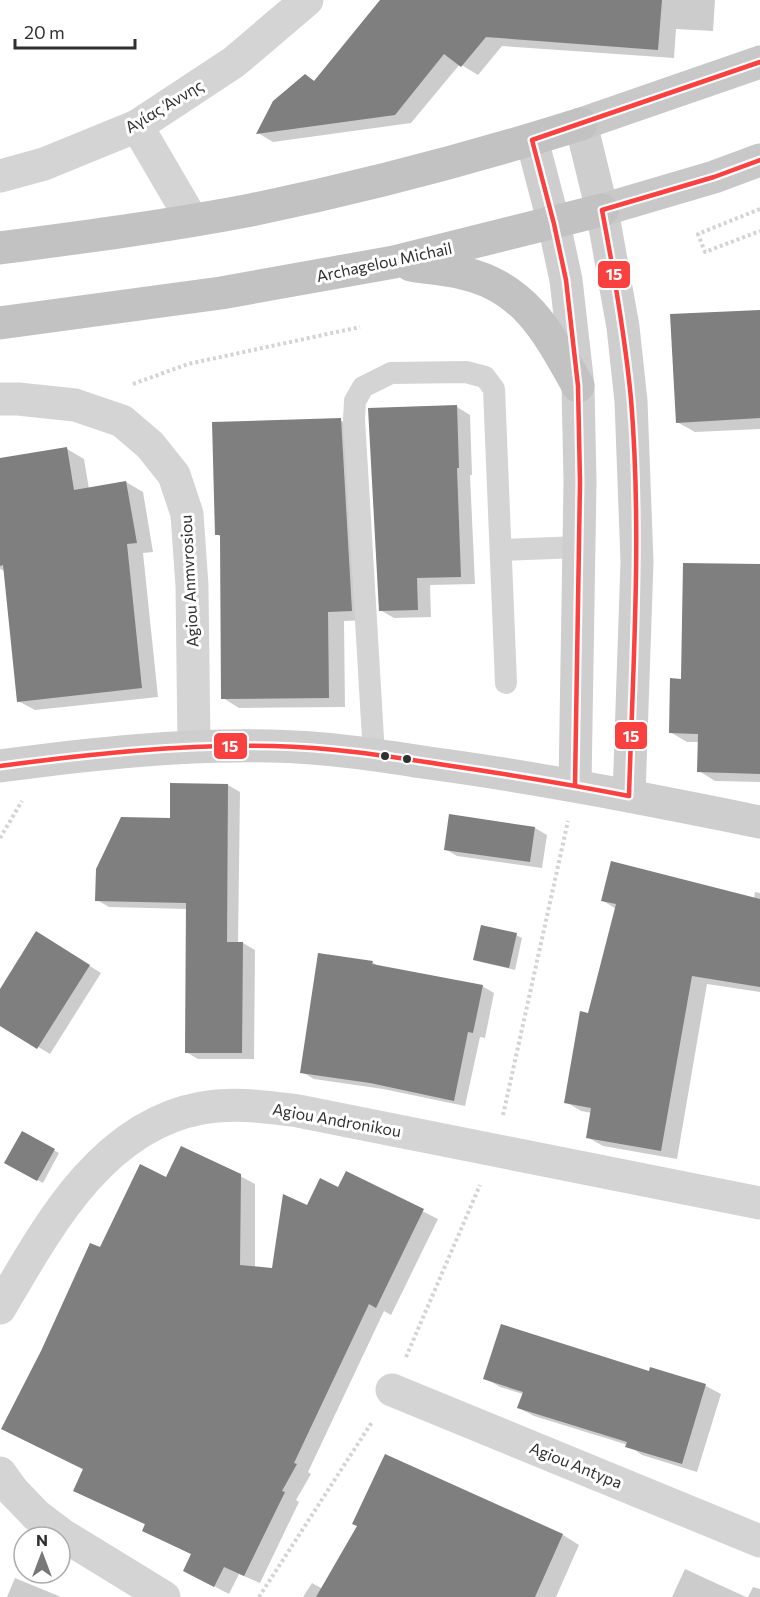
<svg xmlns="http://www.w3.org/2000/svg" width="760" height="1597" font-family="Commissioner,sans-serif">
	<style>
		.shadow { fill: #0003 }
		.building { fill: #7f7f7f }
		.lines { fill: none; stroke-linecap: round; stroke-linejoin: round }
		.path { stroke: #d4d4d4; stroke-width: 4; stroke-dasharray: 3 3; stroke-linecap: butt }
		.lane { stroke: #d4d4d4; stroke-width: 22 }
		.street { stroke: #d4d4d4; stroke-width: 33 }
		.secondary { stroke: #cecece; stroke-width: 33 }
		.primary { stroke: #c8c8c8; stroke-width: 33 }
		.highway { stroke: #c2c2c2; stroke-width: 33 }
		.bus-1-casing { stroke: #fff; stroke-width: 9 }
		.bus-1 { stroke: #fb4040; stroke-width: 4.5 }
		.bus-dot { fill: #303030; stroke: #fff; stroke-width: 2 }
		.labels { text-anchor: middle; stroke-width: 6; stroke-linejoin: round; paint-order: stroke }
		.street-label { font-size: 16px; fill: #303030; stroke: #fff }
		.line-badge { stroke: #fff; stroke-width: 2 }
		.badge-label { font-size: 16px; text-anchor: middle; font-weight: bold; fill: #fff }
	</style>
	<rect width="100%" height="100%" fill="#fff"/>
	<!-- shadow -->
	<g class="shadow">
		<polygon points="382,0 715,0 713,31 676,29 674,58 502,46 478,75 460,64 411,123 273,142 258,133 305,75 316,82"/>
		<polygon points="760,311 760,429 695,432 677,422"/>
		<polygon points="457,407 470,415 472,475 470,475 475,584 430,585 431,617 394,618 380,610"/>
		<polygon points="340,420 357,430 368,620 344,621 345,707 239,708 223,698 221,537 217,534"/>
		<polygon points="67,449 84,459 89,489 126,482 143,492 153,552 143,553 158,697 35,710 18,701 5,571 0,569 0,460"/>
		<polygon points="760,566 760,782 715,781 699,771 699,742 687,742 670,732 683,680"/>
		<polygon points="228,785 240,792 238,943 243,943 255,950 254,1059 198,1059 186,1052 187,909 109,907 97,900 172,819"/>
		<polygon points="451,816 535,828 547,835 542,868 457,856 445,849"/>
		<polygon points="755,892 760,893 760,992 707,984 677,1159 603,1146 587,1137 592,1113 581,1111 566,1102 616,909 602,900 754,899"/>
		<polygon points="516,935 522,938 515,970 481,962 475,959"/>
		<polygon points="48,940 101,973 50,1054 0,1024 0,991"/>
		<polygon points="372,962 382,968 482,986 494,993 485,1038 480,1037 465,1106 383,1089 314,1079 302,1072"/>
		<polygon points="22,1133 59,1153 43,1183 6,1163"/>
		<polygon points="346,1173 438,1219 391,1315 384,1311 308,1472 311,1474 296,1500 299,1502 260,1583 239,1574 229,1594 200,1579 193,1555 144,1531 146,1525 75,1491 84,1470 18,1437 101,1249 167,1179 240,1176 255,1184 255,1268 273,1269 308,1207 339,1189"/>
		<polygon points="651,1369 706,1386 721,1394 697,1472 642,1455 628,1445 534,1416 519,1408 523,1394 500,1387 485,1378 650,1373"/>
		<polygon points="385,1456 563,1535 579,1545 556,1597 303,1597 312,1583 323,1589 359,1526"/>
		<polygon points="685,1569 746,1597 672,1597"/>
		<polygon points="15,1578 61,1597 7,1597"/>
		<polygon points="753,1587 760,1589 760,1597 748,1597"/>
	</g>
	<!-- building -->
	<g class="building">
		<polygon points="380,0 662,0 658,50 486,37 461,67 444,54 395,115 256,134 273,101 305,74 314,81"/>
		<polygon points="760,310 760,418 676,423 670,314"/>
		<polygon points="457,405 459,468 457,468 461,577 417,578 418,610 379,611 368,408"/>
		<polygon points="341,418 352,611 328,612 329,698 221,699 220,535 215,535 212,422"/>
		<polygon points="67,447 74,490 126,481 137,543 127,544 142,688 17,702 3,565 0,566 0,458"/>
		<polygon points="683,563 760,564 760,774 697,772 698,734 669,733 670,678 681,679"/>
		<polygon points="170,783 228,784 227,942 243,942 242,1053 185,1053 186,903 95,901 96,869 121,817 170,818"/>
		<polygon points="449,814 535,827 530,862 444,850"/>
		<polygon points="611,861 760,899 760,987 692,976 661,1151 586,1138 591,1108 564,1103 580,1011 588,1013 616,904 601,901"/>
		<polygon points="481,925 517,933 509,968 473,960"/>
		<polygon points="36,931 90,965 37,1049 0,1026 0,989"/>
		<polygon points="318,953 373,961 372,964 483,985 473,1033 468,1032 454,1101 370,1083 300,1073"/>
		<polygon points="22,1131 55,1149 37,1181 4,1163"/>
		<polygon points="181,1146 241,1174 240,1265 272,1268 283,1194 307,1205 320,1178 338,1187 346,1171 424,1209 376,1308 369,1304 294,1463 297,1464 282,1491 285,1492 244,1576 224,1567 214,1587 183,1571 191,1554 142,1531 145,1524 73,1491 83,1469 1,1429 41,1351 90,1243 100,1247 140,1164 166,1177"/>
		<polygon points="501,1324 649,1371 650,1367 706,1384 682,1464 625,1447 627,1442 517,1408 523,1392 483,1379"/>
		<polygon points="385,1454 563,1534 535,1597 316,1597 357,1526 352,1524"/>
	</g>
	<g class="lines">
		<!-- path -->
		<g class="path">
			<polyline points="760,209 698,234 705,252 760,231"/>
			<polyline points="133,384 188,364 360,327"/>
			<polyline points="0,838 22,801"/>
			<polyline points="503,1115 568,821"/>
			<polyline points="406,1357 480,1185"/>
			<polyline points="259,1597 372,1422"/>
		</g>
		<!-- lane -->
		<g class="lane">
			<polyline points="501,550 579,547"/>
			<polyline points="374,755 354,419 355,401 363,387 391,373 466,372 485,377 494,389 506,683"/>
		</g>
		<!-- street -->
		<g class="street">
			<polyline points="137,126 192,220"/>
			<polyline points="0,176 44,164 137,126 234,62 307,0"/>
			<polyline points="0,399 18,399 75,405 122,421 150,445 174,475 187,514 192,586 194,746"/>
			<path d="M0,1308C47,1228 101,1126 202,1108C234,1102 266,1107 298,1111L760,1203"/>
			<polyline points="392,1390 760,1541"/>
			<polyline points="0,1473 13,1491 36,1515 61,1534 164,1597"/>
		</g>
		<!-- secondary -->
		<g class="secondary">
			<polyline points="581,124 602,210 623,327 631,401 637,562 629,796"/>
			<polyline points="532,140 554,224 566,280 578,386 580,482 575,785"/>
			<path d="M0,766C90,754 181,744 271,746C325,747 377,755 429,763C541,778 650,800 760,822"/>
		</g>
		<!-- primary -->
		<g class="primary">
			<polyline points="581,124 760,62"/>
			<polyline points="602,210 714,177 760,160"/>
		</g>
		<!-- highway -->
		<g class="highway">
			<path d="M0,248C84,237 168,226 251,210C363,187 473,158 581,124"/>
			<path d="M411,265C428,268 445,269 462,273C525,286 549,334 578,386"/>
			<polyline points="0,323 221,293 394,262 602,210"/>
		</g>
		<!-- bus-1 casing -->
		<g class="bus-1-casing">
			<g id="bus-1">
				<path d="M0,766C90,754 181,744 273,746C330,747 388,756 445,765C506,774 568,784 629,796C633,664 642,531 631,399C625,336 614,273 602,210L714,177L760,160"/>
				<polyline points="575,785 580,482 578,386 566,280 554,224 532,140 760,62"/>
			</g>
		</g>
		<!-- bus-1 -->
		<use href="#bus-1" class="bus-1"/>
	</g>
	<!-- markers -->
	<g class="bus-dot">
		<circle cx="385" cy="756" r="5"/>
		<circle cx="407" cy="759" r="5"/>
	</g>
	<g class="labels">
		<!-- street labels -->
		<g class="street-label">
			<text transform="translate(164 106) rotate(-31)" y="6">Αγίας Άννης</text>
			<text transform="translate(384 262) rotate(-12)" y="6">Archagelou Michail</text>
			<text transform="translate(189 581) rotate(-93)" y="6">Agiou Anmvrosiou</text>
			<text transform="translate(337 1120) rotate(10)" y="6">Agiou Andronikou</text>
			<text transform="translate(576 1465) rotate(22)" y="6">Agiou Antypa</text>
		</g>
	</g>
	<g class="line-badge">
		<rect x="597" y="260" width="34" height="29" rx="6" fill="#fb4040"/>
		<rect x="614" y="721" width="34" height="29" rx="6" fill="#fb4040"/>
		<rect x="213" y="732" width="35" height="28" rx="6" fill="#fb4040"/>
	</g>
	<g class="badge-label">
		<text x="614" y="280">15</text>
		<text x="631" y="742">15</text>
		<text x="230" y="752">15</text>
	</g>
	<!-- north arrow -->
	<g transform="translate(42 1555)"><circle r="28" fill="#ffffff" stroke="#acacac" stroke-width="1.5"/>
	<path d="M0-4.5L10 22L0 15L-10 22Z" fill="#787878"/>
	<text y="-9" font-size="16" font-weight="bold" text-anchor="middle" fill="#303030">N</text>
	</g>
	<!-- scale -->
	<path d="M15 39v9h120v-9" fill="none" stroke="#303030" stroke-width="3"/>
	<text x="24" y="39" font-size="18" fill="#303030" stroke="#ffffff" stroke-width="4.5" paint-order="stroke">20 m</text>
</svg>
